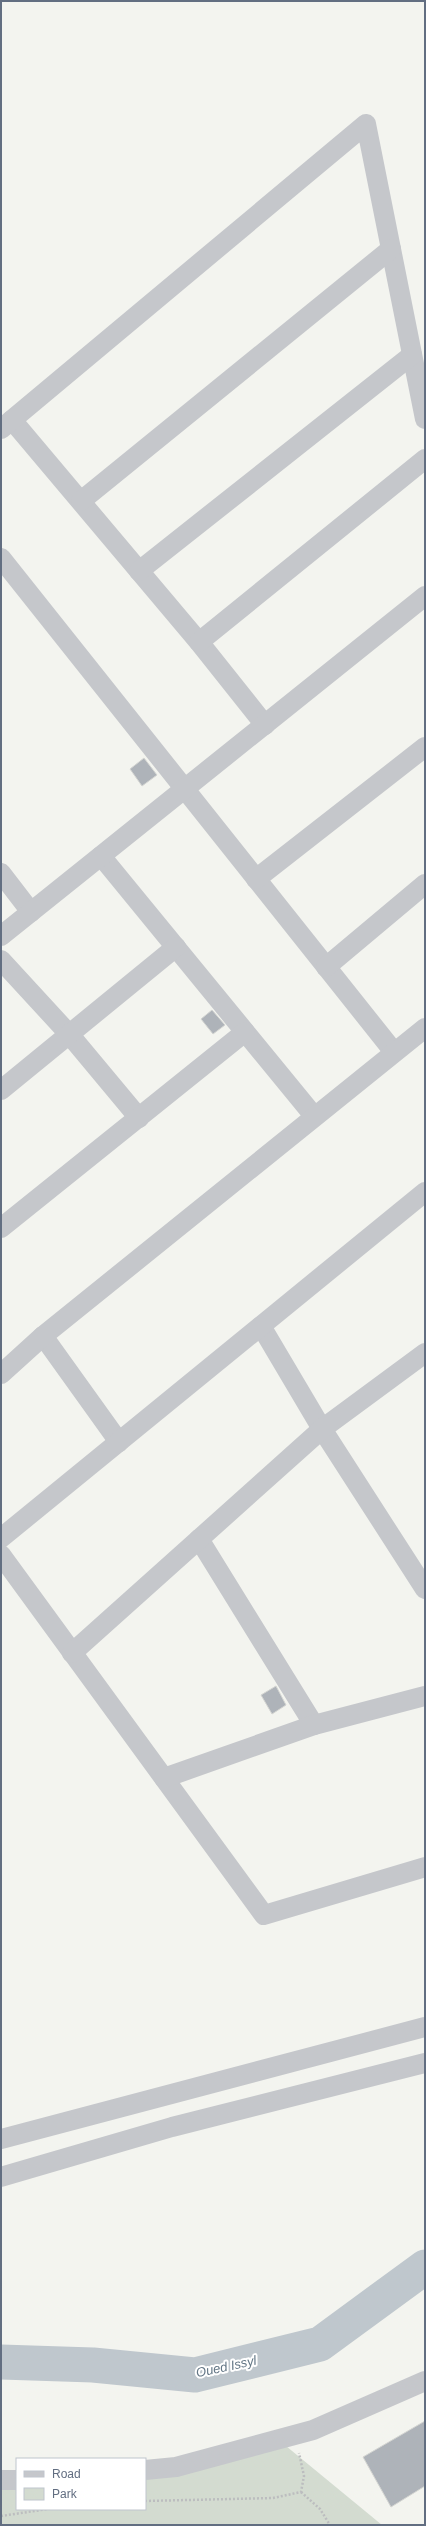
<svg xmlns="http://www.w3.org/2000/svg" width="426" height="2526" font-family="Helvetica,sans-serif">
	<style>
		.green { fill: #d3dbd0 }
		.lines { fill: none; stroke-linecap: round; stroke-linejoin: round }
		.river { stroke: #bfc7cd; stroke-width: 35 }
		.building { fill: #aeb3b9; stroke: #d4d5d2 }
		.path { stroke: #bcbdbf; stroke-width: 2.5; stroke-dasharray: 2 2; stroke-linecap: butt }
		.street { stroke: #c5c7cb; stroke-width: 20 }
		.labels { text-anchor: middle; stroke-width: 4; stroke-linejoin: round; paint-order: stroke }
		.water-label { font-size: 13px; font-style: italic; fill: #637685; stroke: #fff }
	</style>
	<rect width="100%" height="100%" fill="#f3f4ef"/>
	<!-- green -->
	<polygon class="green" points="286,2446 382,2525 1,2525 1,2481 17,2479 17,2509 145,2509 145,2463"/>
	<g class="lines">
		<!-- river -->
		<polyline class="river" points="1,2362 93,2365 195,2375 320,2344 425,2267"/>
	</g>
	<!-- building -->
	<g class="building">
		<polygon points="144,758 157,775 142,786 130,769"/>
		<polygon points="212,1010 225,1025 213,1034 201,1019"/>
		<polygon points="276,1686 286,1705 272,1714 261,1695"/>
		<polygon points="425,2421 425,2486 391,2507 363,2457"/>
	</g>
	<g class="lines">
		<!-- path -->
		<g class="path">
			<polyline points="301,2492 320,2509 330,2525"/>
			<polyline points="145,2501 273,2498 301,2492 304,2476 299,2453"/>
			<polyline points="1,2516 48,2509"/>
		</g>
		<!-- street -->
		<g class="street">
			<polyline points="12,420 199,642 265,725"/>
			<polyline points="1,429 366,124 425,419"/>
			<polyline points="81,501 391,249"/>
			<polyline points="1,558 394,1052"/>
			<polyline points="139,571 412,355"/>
			<polyline points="199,642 425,459"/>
			<polyline points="101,856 314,1116"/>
			<polyline points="1,873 31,912"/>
			<polyline points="256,879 425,747"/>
			<polyline points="1,936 425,596"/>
			<polyline points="1,960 69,1034 139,1118"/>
			<polyline points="326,967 425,884"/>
			<polyline points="1,1090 176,947"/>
			<polyline points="1,1228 245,1032"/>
			<polyline points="261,1326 322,1429 425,1589"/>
			<polyline points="43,1336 119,1442"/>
			<polyline points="1,1374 43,1336 425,1028"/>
			<polyline points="1,1538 425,1192"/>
			<polyline points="199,1539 314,1725"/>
			<polyline points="1,1555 264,1915 425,1867"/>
			<polyline points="72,1653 322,1429 425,1353"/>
			<polyline points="164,1778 314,1725 425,1696"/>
			<polyline points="1,2139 425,2027"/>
			<polyline points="1,2177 172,2127 425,2063"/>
			<polyline points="145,2470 176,2467 313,2430 425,2381"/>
			<polyline points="1,2480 17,2480"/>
		</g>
	</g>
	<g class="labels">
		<!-- water labels -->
		<g class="water-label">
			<text transform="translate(226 2366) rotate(-12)" y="5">Oued Issyl</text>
		</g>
	</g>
	<!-- border -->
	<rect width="426" height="2526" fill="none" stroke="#626e81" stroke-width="4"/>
	<!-- legend -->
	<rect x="16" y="2458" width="130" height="52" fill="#ffffff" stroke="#c0c5cd"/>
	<rect x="24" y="2471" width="20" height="6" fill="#c5c7cb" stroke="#c0c5cd"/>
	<text x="52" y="2478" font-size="12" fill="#626e81">Road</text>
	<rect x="24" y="2488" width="20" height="12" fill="#d3dbd0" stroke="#c0c5cd"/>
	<text x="52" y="2498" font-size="12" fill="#626e81">Park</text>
</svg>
